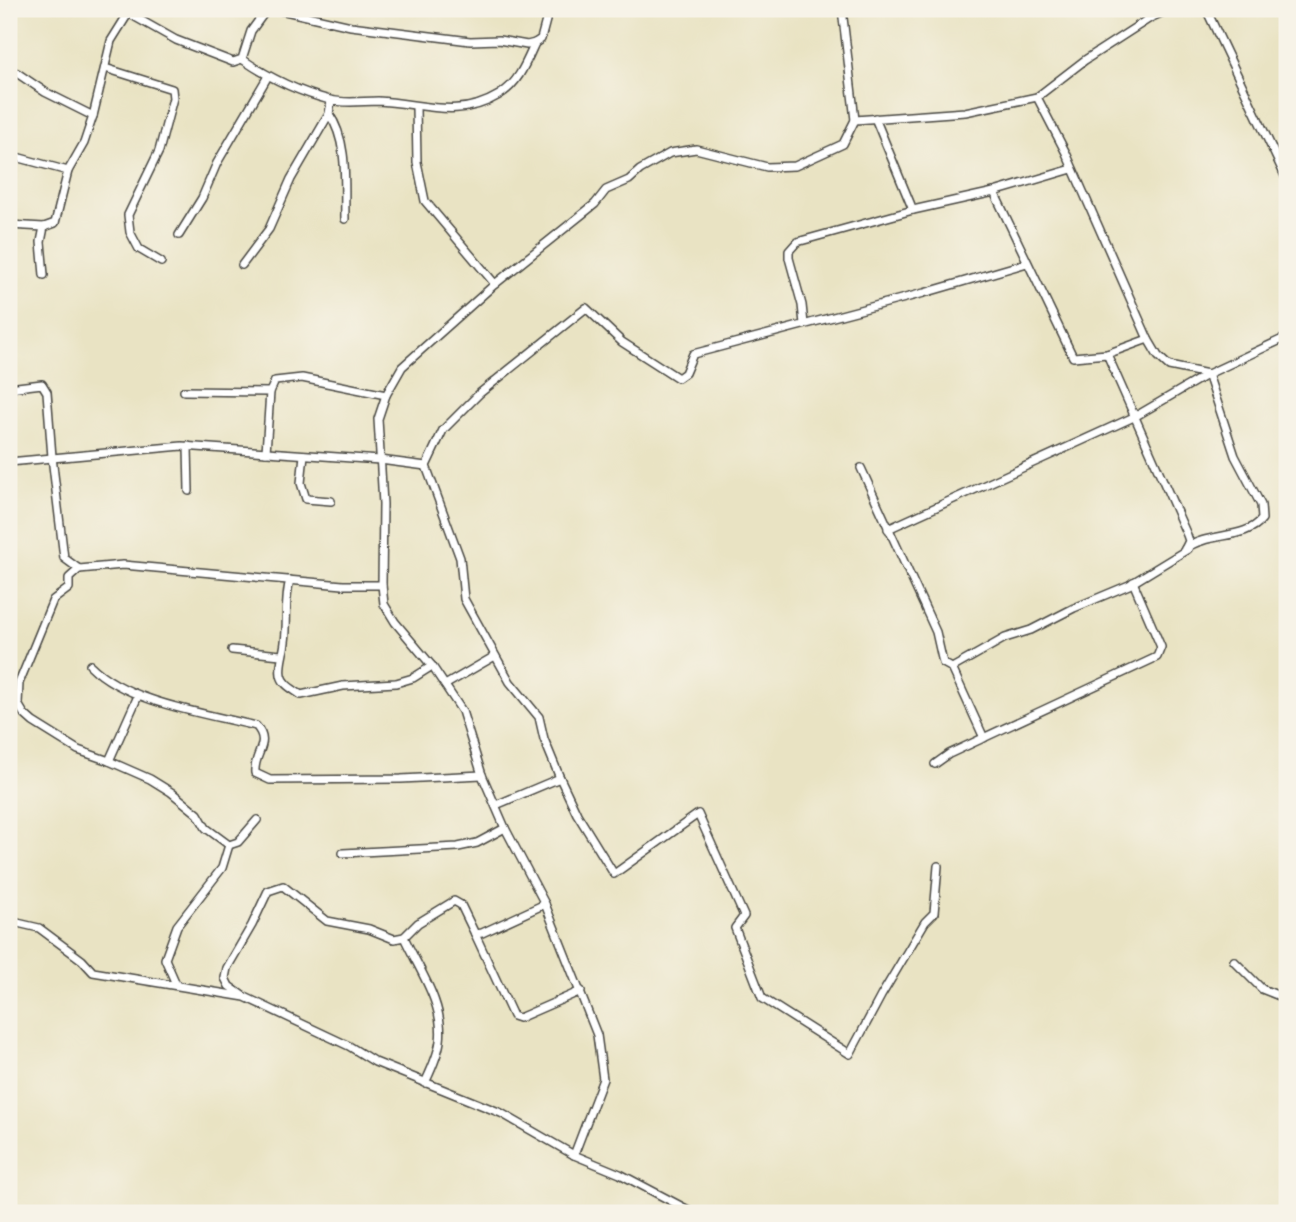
<svg xmlns="http://www.w3.org/2000/svg" width="1296" height="1222" font-family="Kalam,sans-serif">
	<style>
		.lines { fill: none; stroke-linecap: round; stroke-linejoin: round }
		.minor-casing { stroke: #484742; stroke-width: 10 }
		.minor { stroke: #fff; stroke-width: 7 }
	</style>
	<rect width="100%" height="100%" fill="#f7f3e8"/>
	<filter id="ink" filterUnits="userSpaceOnUse"><feTurbulence type="fractalNoise" baseFrequency=".0143" numOctaves="2"/><feDisplacementMap in="SourceGraphic" scale="14" xChannelSelector="R" yChannelSelector="G"/><feConvolveMatrix kernelMatrix="1 2 1 2 8 2 1 2 1" color-interpolation-filters="sRGB"/></filter>
	<filter id="wash" filterUnits="userSpaceOnUse"><feTurbulence type="fractalNoise" baseFrequency=".00686" numOctaves="4" result="noise"/><feDisplacementMap in="SourceGraphic" scale="28" xChannelSelector="R" yChannelSelector="G"/><feGaussianBlur stdDeviation="1.57" result="paint"/><feColorMatrix in="noise" values="0 0 0 0 0 0 0 0 0 0 0 0 0 0 0 0 0 1.4 0 .05"/><feComposite in="paint" operator="in"/></filter>
	<g filter="url(#wash)">
		<rect width="100%" height="100%" fill="#e9e3c3"/>
	</g>
	<g filter="url(#ink)">
		<g class="lines">
			<!-- minor casing -->
			<g class="minor-casing">
				<g id="minor">
					<polyline points="276,9 351,26 470,41 499,40 527,45 535,43 541,39 549,9"/>
					<polyline points="1206,9 1287,180"/>
					<polyline points="1266,9 1287,14"/>
					<polyline points="128,13 176,40 233,62 242,59 251,31 267,9"/>
					<path d="M242,59C268,77 299,92 330,100C345,104 363,101 378,101C422,103 458,120 499,95C518,84 526,63 535,43"/>
					<polyline points="105,68 172,89 173,98 159,151 128,215 130,232 139,249 161,262"/>
					<polyline points="9,70 17,73 45,92 93,116"/>
					<polyline points="1037,97 1066,153 1148,339 1158,356 1169,366 1208,374 1287,337"/>
					<path d="M331,101L329,114C349,142 344,185 345,219"/>
					<polyline points="416,107 417,162 425,201 495,284"/>
					<polyline points="875,118 913,210"/>
					<polyline points="855,120 965,112 1037,97 1085,60 1150,18 1170,9"/>
					<polyline points="9,155 68,171"/>
					<polyline points="994,192 1073,357 1107,354 1148,339"/>
					<polyline points="9,225 44,227"/>
					<polyline points="179,235 202,198 217,163 268,76"/>
					<polyline points="242,265 269,229 291,179 329,114"/>
					<polyline points="44,275 41,242 44,227 55,223 68,171 84,143 93,116 111,41 131,9"/>
					<polyline points="804,324 802,305 789,258 789,251 797,242 913,210 994,192 1072,169"/>
					<polyline points="9,388 42,384 47,392 52,457 64,558 79,569 123,565 343,585 382,585"/>
					<polyline points="184,391 270,392"/>
					<polyline points="188,446 189,491"/>
					<polyline points="266,452 270,392 275,381 302,378 386,395"/>
					<polyline points="304,455 301,483 306,499 331,501"/>
					<polyline points="9,462 182,446 380,460 426,466"/>
					<polyline points="861,468 936,632 943,663 952,668 984,738"/>
					<path d="M888,529L1136,416L1208,374L1235,456L1261,505L1262,519C1246,540 1207,532 1185,549"/>
					<polyline points="79,569 69,578 69,588 53,600 19,683 18,704 24,714 33,722 78,750 109,761 150,779 171,792 198,814 206,828 229,845 238,842 257,820"/>
					<path d="M290,580C284,600 288,621 285,642C284,653 279,664 281,675C283,685 293,689 301,695L343,686L396,683L413,678L432,666"/>
					<polyline points="232,650 281,655"/>
					<path d="M90,665C128,703 204,713 256,726C272,744 253,753 255,773L270,780L401,779L482,775"/>
					<polyline points="952,668 1005,638 1031,630 1074,608 1129,585 1188,549 1185,549 1189,541 1187,535 1107,354"/>
					<polyline points="445,685 495,656"/>
					<polyline points="109,761 138,696"/>
					<polyline points="935,764 949,754 1157,657 1161,647 1133,582"/>
					<polyline points="496,805 560,778"/>
					<polyline points="343,853 458,847 477,843 505,828"/>
					<polyline points="938,866 934,913 925,922 881,996 850,1054 762,998 735,928 744,916 698,814 614,874 577,814 560,778 544,739 539,717 510,682 464,599 460,558 426,466 443,430 480,393 586,308 622,342 678,378 685,373 693,354 924,293 1027,263"/>
					<polyline points="9,921 39,928 82,960 93,972 245,997 349,1046 375,1062 501,1113 574,1155 620,1174 694,1213"/>
					<polyline points="475,934 513,1016 519,1018 581,991"/>
					<path d="M404,937C418,968 445,1005 440,1041C438,1056 431,1070 425,1083"/>
					<polyline points="1234,961 1262,989 1287,999"/>
					<polyline points="176,984 165,959 177,926 222,868 229,845"/>
					<polyline points="243,996 229,986 225,978 227,968 252,925 268,891 283,886 327,921 369,929 394,939 404,937 418,923 454,901 461,905 475,934 482,933 545,904"/>
					<polyline points="574,1155 603,1079 597,1035 545,904 505,828 482,775 462,711 432,666 395,622 384,604 382,585 383,504 378,419 386,395 402,367 495,284 595,204 606,190 629,180 640,170 670,153 696,149 767,167 795,166 843,144 855,120 842,9"/>
				</g>
			</g>
			<!-- minor -->
			<use href="#minor" class="minor"/>
		</g>
	</g>
	<!-- margin -->
	<rect width="1296" height="1222" fill="none" stroke="#f7f3e8" stroke-width="35"/>
</svg>
